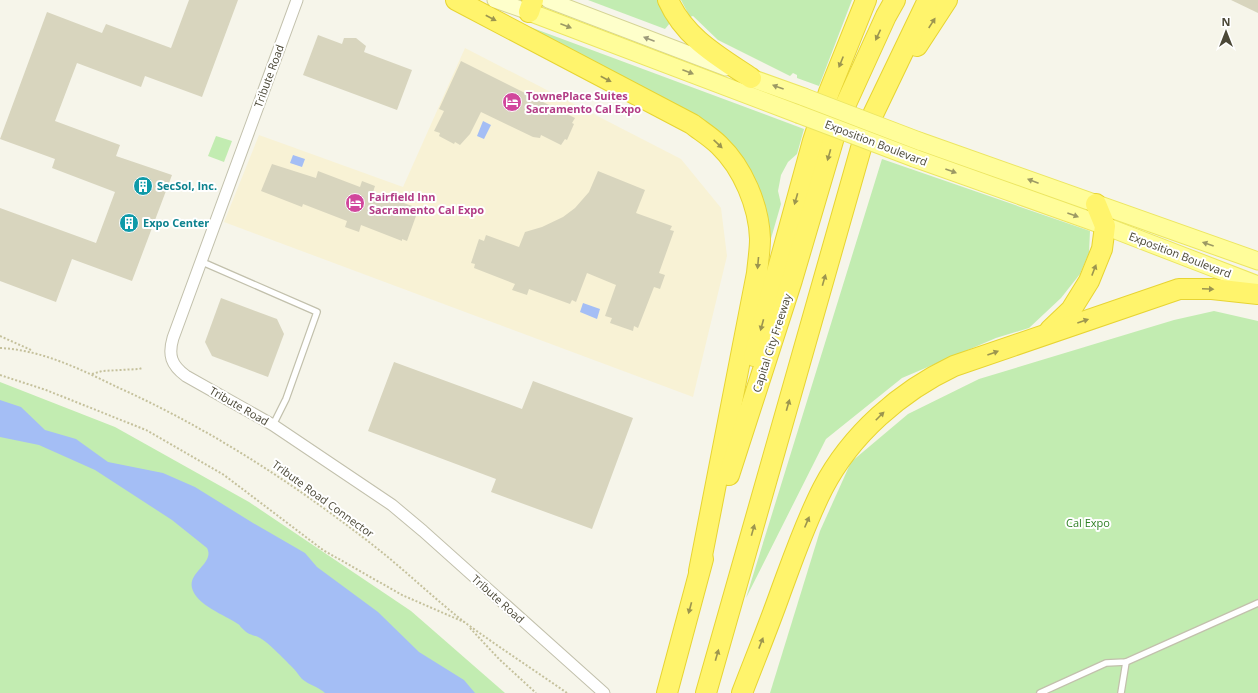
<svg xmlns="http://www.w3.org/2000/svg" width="1258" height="693" font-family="'Open Sans',sans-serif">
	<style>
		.commercial { fill: #f8f2d5 }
		.green { fill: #c2ecb1 }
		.water { fill: #a4bef5 }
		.building { fill: #d8d5be }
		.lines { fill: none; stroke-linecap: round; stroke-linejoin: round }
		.service-casing { stroke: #c2c0ac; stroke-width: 8 }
		.minor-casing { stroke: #c2c0ac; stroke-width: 13 }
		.secondary-casing { stroke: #d5d495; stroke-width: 17 }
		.primary-casing { stroke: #ece662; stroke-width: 19 }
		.motorway-casing { stroke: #e7d432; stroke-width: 22 }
		.path { stroke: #c5c19c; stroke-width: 2; stroke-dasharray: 2 2; stroke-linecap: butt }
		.service { stroke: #fff; stroke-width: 5.5 }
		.minor { stroke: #fff; stroke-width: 11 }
		.secondary { stroke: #feffcb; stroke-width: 15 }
		.primary { stroke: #fffd9a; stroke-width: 17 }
		.motorway { stroke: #fff46c; stroke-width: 20 }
		.primary-bridge-casing { stroke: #ece662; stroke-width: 19; stroke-linecap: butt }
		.primary-bridge { stroke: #fffd9a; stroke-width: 17 }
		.oneway { fill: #9c954f }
		.oneway2 { fill: #9c9964 }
		.oneway3 { fill: #9c9a7a }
		.labels { text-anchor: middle; stroke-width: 4; stroke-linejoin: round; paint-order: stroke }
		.street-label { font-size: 11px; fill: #4b4837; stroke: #fff }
		.hotel-label { font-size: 11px; font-weight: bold; fill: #b23c85; stroke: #fff; text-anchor: start }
		.culture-label { font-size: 11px; font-weight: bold; fill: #0d838f; stroke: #fff; text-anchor: start }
		.park-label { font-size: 11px; fill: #308126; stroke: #fff }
	</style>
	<rect width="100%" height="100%" fill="#f6f5ea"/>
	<!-- commercial -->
	<polygon class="commercial" points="465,48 681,159 721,208 727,256 693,397 224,222 259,135 403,187"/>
	<!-- green -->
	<g class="green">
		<polygon points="588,0 660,0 670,23 665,29"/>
		<polygon points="681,0 852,0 819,86 797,78 797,75 793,73 790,76 718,40 693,16 690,17"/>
		<polygon points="530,27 804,129 797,154 788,162 781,175 778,191 781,204 763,266 750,173 529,29"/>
		<polygon points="216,136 232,141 224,162 208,156"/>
		<polygon points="882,159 1090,231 1089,253 1080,274 1061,298 1029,328 996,338 902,378 826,439 746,598"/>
		<polygon points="1214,311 1258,321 1258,693 770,693 820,531 851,462 908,414 979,379 1174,320"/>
		<polygon points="0,382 115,427 249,502 411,611 505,693 0,693"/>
	</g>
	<!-- water -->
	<g class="water">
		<polygon points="483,121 491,125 484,139 477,136"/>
		<polygon points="293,155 305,159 302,167 290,163"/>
		<polygon points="583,303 600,309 597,319 580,312"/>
		<path d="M0,400L21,407L45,430L76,439L108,462L163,473L195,487L253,523L305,553L317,567L378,612L419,652L464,680L475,693H325C319,687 309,685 302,679C299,676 297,672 294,669C287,662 268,642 260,638C255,635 248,635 244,630C241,628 240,625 238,624C225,615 196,605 192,588C188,572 215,563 207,548L172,520L95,470L39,445L0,437Z"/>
	</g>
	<!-- building -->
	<g class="building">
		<polygon points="189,0 238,0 202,97 145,76 141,87 77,63 55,121 120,145 116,156 172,175 132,281 72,259 56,302 0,281 0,208 96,243 115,192 52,168 55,159 0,139 47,12 102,33 106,24 171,48"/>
		<polygon points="1231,0 1258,0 1258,13"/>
		<polygon points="318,35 342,44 344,38 356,38 366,46 364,52 412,70 397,110 303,75"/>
		<polygon points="461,61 575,118 572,123 574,124 567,140 565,139 561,145 541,135 540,138 533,137 481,112 470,134 460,145 455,142 454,144 439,136 440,133 434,131 444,111 439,109"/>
		<polygon points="272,164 316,178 318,171 360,187 362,181 375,186 373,192 415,207 412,214 416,216 407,241 402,239 402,241 361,225 359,232 345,227 347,221 303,204 302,207 261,191"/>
		<polygon points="598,171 645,190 636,213 672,226 670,230 674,231 659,273 665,275 660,289 654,287 638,328 634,326 633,331 610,323 612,318 605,316 616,285 587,273 576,302 572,300 570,304 529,289 527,295 512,290 515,284 474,268 475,264 471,263 479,239 484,241 486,235 519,247 525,232 542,227 563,217 575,208 589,192"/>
		<polygon points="221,298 277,319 284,334 268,377 212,356 205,342"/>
		<polygon points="394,362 522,409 533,381 633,418 592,529 491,492 496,479 368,431"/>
	</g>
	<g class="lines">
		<!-- service casing -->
		<g class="service-casing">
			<g id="service">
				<polyline points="200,261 317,312 286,399 273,425"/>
				<polyline points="1040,693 1106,663 1126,662 1258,603"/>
				<polyline points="1121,693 1126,662"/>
			</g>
		</g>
		<!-- minor casing -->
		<g class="minor-casing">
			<path id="minor" d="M297,0L173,338C168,355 171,365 186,376L273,425L392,505L423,531L604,693"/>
		</g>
		<!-- secondary casing -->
		<g class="secondary-casing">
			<g id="secondary">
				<polyline points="495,0 529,12"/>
				<polyline points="548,0 726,68"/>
			</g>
		</g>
		<!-- primary casing -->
		<g class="primary-casing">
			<g id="primary">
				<polyline points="529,12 798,114"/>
				<polyline points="751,78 804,97"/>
				<polyline points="919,141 1258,261"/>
				<polyline points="914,158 1105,226 1258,285"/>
			</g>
		</g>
		<!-- motorway casing -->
		<g class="motorway-casing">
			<g id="motorway">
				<path d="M456,0L692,124C701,131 711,137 719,145C743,168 759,206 760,239C760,250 758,262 757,273L699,571"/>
				<path d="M668,0C685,38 718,56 751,78"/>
				<polyline points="529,12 533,0"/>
				<polyline points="917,46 947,0"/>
				<polyline points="1050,330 1071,310 1089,281 1102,249 1105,226 1096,204"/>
				<polyline points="754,356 813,141 829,92 866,0"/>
				<polyline points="729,475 792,280 840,117 886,16 895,0"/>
				<polyline points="667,693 703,559"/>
				<polyline points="706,693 867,127 928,0"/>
				<path d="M742,693C755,659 769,625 781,591C794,556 806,521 823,488C851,434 901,391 954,366L1179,289H1212L1258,294"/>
			</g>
		</g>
		<!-- path -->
		<g class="path">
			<polyline points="0,336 31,350"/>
			<path d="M0,348C42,350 80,369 117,387C208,428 290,481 369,542C403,568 433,598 467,624C500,648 534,670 567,693"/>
			<polyline points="92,374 102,371 139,369 142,368"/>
			<polyline points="0,375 46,390 146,430 224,475 323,550 402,595 464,622"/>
			<polyline points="470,628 499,659 536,693"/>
		</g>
		<!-- service -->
		<use href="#service" class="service"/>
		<!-- minor -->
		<use href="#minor" class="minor"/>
		<!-- secondary -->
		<use href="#secondary" class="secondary"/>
		<!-- primary -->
		<use href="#primary" class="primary"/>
		<!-- motorway -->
		<use href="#motorway" class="motorway"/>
		<!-- primary-bridge casing -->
		<g class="primary-bridge-casing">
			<g id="primary-bridge">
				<polyline points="804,97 919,141"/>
				<polyline points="798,114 914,158"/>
			</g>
		</g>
		<!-- primary-bridge -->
		<use href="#primary-bridge" class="primary-bridge"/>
	</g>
	<!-- one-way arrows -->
	<defs><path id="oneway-solid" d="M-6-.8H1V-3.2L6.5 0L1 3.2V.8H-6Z"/></defs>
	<g class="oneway">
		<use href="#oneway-solid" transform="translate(491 18) rotate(28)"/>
		<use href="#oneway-solid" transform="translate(932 23) rotate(-57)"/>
		<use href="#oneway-solid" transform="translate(878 35) rotate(115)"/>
		<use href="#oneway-solid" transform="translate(841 62) rotate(112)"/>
		<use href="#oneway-solid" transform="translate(606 79) rotate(28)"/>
		<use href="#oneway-solid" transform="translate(718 144) rotate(43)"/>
		<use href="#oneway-solid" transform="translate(829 155) rotate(106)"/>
		<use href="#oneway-solid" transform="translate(796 199) rotate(106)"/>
		<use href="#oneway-solid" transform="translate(758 263) rotate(95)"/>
		<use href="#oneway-solid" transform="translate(1094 270) rotate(-69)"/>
		<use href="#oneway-solid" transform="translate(824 280) rotate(-74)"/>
		<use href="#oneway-solid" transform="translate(1208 289) rotate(2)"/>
		<use href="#oneway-solid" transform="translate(1083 321) rotate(-19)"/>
		<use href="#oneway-solid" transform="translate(762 325) rotate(105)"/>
		<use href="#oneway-solid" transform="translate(993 353) rotate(-20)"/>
		<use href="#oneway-solid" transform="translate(788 405) rotate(-74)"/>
		<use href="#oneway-solid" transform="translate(880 416) rotate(-45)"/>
		<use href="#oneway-solid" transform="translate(807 522) rotate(-67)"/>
		<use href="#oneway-solid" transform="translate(753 530) rotate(-74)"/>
		<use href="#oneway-solid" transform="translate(690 608) rotate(105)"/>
		<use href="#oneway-solid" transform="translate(761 643) rotate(-69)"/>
		<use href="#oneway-solid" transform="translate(717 655) rotate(-74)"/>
	</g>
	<g class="oneway2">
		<use href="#oneway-solid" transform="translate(566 26) rotate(21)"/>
		<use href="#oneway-solid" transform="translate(688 72) rotate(21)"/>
		<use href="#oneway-solid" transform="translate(778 87) rotate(-160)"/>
		<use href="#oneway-solid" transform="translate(951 171) rotate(20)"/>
		<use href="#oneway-solid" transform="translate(1033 181) rotate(-159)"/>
		<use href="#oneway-solid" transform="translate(1073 215) rotate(20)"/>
		<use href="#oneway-solid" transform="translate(1208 244) rotate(-161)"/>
	</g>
	<use class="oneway3" href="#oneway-solid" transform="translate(649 39) rotate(-159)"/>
	<!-- icons -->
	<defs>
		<g id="hotel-disc" transform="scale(1)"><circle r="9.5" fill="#d1479c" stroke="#fff"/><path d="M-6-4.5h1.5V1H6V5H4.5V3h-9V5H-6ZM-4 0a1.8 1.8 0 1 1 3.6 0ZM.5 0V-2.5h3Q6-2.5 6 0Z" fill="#fff"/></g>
		<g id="building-disc" transform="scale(1)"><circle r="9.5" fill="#0f9aa8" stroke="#fff"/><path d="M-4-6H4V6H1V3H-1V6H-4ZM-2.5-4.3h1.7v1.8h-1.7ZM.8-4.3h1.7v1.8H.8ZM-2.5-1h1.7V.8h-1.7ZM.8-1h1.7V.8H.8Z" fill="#fff"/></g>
	</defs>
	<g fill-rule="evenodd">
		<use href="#hotel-disc" x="512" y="102"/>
		<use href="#building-disc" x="143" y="186"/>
		<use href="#hotel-disc" x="355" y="203"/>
		<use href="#building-disc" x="129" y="223"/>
	</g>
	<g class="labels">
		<!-- street labels -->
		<g class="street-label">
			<text transform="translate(269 76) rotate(-70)" y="4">Tribute Road</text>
			<text transform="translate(876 143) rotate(21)" y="4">Exposition Boulevard</text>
			<text transform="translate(1180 255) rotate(21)" y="4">Exposition Boulevard</text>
			<text transform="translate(772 343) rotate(-72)" y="4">Capital City Freeway</text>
			<text transform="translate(239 406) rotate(30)" y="4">Tribute Road</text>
			<text transform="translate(323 499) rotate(36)" y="4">Tribute Road Connector</text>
			<text transform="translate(498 599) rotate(42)" y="4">Tribute Road</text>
		</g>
		<!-- hotel labels -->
		<g class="hotel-label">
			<text x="526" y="100">TownePlace Suites<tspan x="526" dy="13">Sacramento Cal Expo</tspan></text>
			<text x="369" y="201">Fairfield Inn<tspan x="369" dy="13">Sacramento Cal Expo</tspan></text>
		</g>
		<!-- culture labels -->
		<g class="culture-label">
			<text x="157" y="190">SecSol, Inc.</text>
			<text x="143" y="227">Expo Center</text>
		</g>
		<!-- park labels -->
		<g class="park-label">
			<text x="1088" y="527">Cal Expo</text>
		</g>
	</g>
	<!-- north arrow -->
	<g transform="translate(1226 32)" stroke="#ffffff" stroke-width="3" paint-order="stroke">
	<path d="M0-3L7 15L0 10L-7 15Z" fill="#4b4837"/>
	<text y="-6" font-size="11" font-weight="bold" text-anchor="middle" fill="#4b4837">N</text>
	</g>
</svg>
